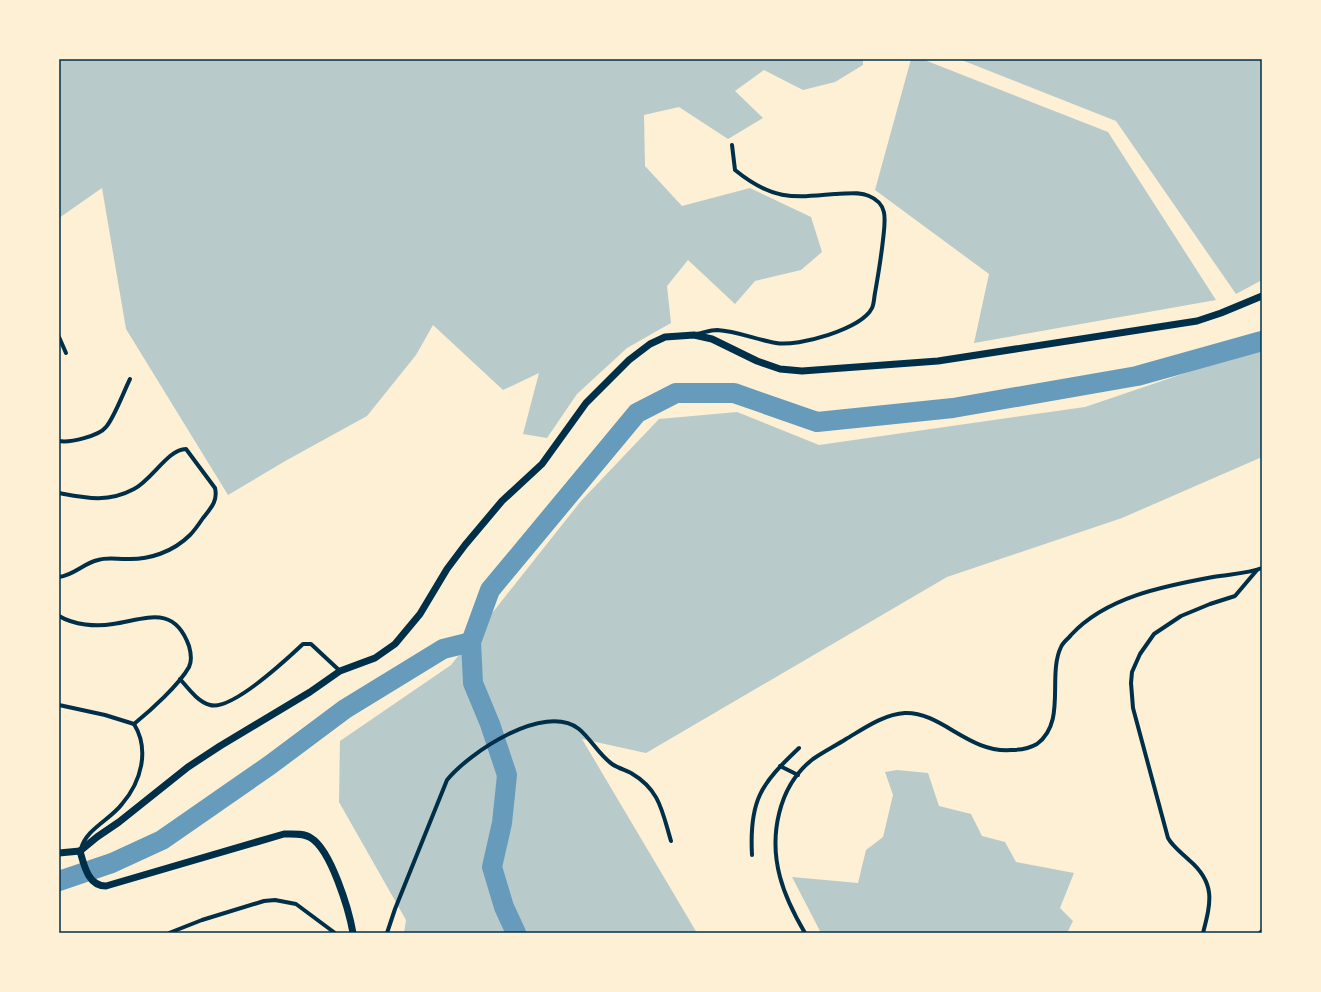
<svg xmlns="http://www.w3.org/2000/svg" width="1321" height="992" font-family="Manrope,sans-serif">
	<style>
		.green { fill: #b9caca }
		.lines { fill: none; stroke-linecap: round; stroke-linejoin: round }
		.river { stroke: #669bbc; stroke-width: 20 }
		.minor { stroke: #003049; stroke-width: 4 }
		.tertiary { stroke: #003049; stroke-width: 7 }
		.neatline { fill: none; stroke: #003049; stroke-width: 1.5 }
	</style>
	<rect width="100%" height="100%" fill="#fdf0d5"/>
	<!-- green -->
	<g class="green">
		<polygon points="59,59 863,59 863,65 835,82 803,90 764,70 735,91 763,118 728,139 679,107 644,115 645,166 682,206 750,188 811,217 822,252 801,270 755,281 735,304 688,260 667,286 671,323 627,348 577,394 547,438 523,434 539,373 503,390 433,325 416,355 367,416 287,460 228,495 126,329 102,188 59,218"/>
		<polygon points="911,59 922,59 1108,132 1216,300 974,343 989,274 875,190"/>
		<polygon points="959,59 1262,59 1262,280 1236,294 1116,121"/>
		<polygon points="1262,347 1262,457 1122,518 947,577 646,753 582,739 697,933 404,933 406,920 339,802 340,741 451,665 581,501 659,419 737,412 819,445 1085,407"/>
		<polygon points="897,770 928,773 939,806 971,814 982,836 1005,842 1016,862 1074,873 1060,908 1073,921 1067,933 821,933 792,877 858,883 866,850 883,837 893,795 885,772"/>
	</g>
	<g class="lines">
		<!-- river -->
		<g class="river">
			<polyline points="59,881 112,863 162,840 270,765 345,709 443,649 471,642"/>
			<polyline points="516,933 504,907 492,867 502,823 507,775 490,724 473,683 471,642 490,590 637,413 676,393 734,393 817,422 953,408 1137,376 1262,341"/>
		</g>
		<!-- minor -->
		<g class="minor">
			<path d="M696,334C703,333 710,330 717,330C737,331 757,340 776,343C798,347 862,329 872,308C874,304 874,298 875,293C878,276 881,258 883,240C885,221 889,204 869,196C859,191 847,194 836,194C791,198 772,200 735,170L732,145"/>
			<polyline points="59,337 66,353"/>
			<path d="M59,441C70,443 99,436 106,427C114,418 124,391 130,379"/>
			<path d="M59,493C86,498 108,503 134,489C152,480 168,449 186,449L215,488C218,501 211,508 203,518C199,524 195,530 190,535C173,552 149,560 126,559C116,559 107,557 98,560C84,563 74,575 59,577"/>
			<path d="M59,616C74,625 96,627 113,624C146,619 174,604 189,646C191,653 192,661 189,667C179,685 150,711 134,724"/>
			<path d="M180,679C188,688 198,702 210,705C231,711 287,659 303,644H311L340,671"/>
			<polyline points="59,705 105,715 134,724"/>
			<polyline points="780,766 798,775"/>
			<path d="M81,849C86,829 110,820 122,804C141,782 150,750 134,724"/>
			<path d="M752,855C749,800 761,784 799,748"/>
			<polyline points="169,933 202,920 264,901 275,900 296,904 335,933"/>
			<path d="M387,933L395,909L447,780C469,753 544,702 579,729C591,739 599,755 612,764C618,768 625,770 631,773C660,790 662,811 671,841"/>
			<path d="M805,933C795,916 785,896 780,877C769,836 778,786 813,759C823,752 835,746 846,739C863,729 884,714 905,713C942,712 968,753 1011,750C1019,750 1030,748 1037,744C1067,722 1047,676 1061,647C1063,642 1068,639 1071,635C1106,597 1164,586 1213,577C1229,574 1247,574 1262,568"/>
			<path d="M1203,933C1211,902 1216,883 1189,860C1182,853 1173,847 1168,838L1133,708L1131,683L1132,672L1140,654L1154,634L1181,616L1210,604L1235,596L1257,570"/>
			<polyline points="1260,933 1262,931"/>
		</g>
		<!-- tertiary -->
		<g class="tertiary">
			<polyline points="80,851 97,837 119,822 188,767 220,746 310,692 340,671 375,658 395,644 420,614 447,569 465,545 502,501 542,464 586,403 629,360 650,344 665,337 694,335 712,339 757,361 780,369 802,371 938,361 1197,321 1221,313 1262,296"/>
			<path d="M80,851C84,865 88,886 106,886L284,834C292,834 304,833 311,838C331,850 349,910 353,933"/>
			<polyline points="59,853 80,851"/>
		</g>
	</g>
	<!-- border -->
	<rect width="1321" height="992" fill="none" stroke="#fdf0d5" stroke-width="120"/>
	<rect x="60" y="60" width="1201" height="872" class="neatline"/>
</svg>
